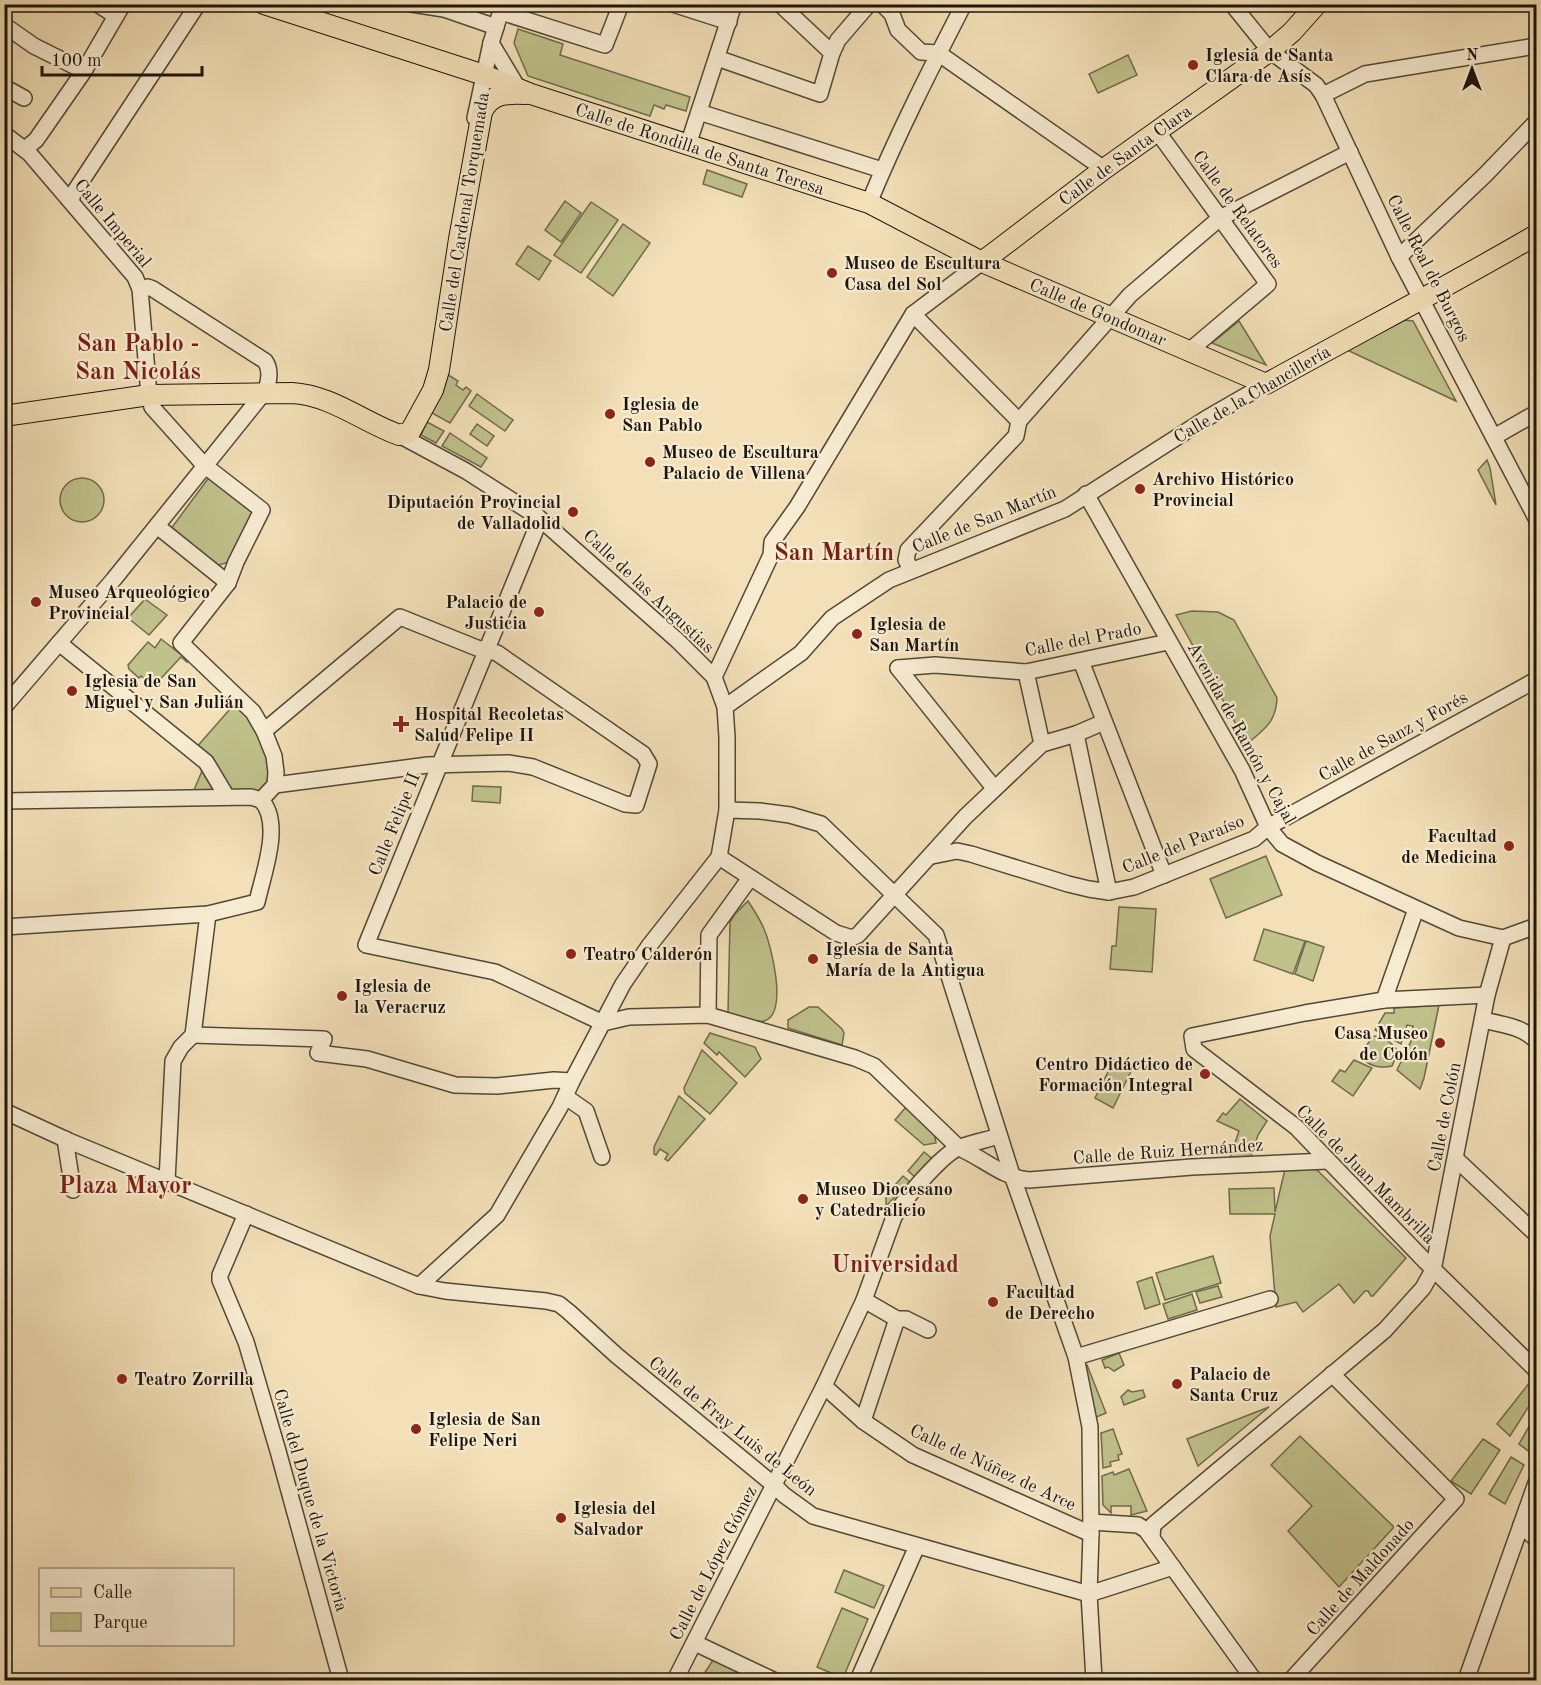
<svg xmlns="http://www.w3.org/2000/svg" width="1541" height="1685" font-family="'Old Standard TT',serif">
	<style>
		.green { fill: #c0c18b; stroke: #6e6b4b; stroke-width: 1.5 }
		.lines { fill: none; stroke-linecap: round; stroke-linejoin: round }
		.minor-casing { stroke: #524836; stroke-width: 18 }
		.major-casing { stroke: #1d150b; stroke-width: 22 }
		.minor { stroke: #f7ebd1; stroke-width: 15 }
		.major { stroke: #f3e0b8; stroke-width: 20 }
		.poi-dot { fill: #8f2418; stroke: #f7ebd1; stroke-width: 2 }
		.labels { text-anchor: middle; stroke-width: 4.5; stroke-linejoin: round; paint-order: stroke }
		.poi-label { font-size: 18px; font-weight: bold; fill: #1d150b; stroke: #f7ebd1; text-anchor: start }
		.street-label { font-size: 18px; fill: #1d150b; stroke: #f7ebd1 }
		.district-label { font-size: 24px; font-weight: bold; fill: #7a1f14; stroke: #f7ebd1 }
	</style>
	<rect width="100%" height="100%" fill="#f3e0b8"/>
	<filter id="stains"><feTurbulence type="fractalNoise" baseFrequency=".00333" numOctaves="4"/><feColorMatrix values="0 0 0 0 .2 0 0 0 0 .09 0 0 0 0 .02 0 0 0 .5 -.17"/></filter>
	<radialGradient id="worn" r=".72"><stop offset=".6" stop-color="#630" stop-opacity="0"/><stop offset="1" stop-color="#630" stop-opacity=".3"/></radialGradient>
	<!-- green -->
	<g class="green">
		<polygon points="518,29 563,44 560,55 690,97 686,111 666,105 664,109 654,105 650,116 528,76 514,43"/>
		<polygon points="1128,55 1137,75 1098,93 1089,74"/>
		<polygon points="707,170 747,184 742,197 703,184"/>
		<polygon points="565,201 581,213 561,242 545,230"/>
		<polygon points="591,202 618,220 581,273 554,255"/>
		<polygon points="623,224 650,243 613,296 587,277"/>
		<polygon points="528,246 551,261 539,280 516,264"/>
		<polygon points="1405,320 1413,321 1456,401 1347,350"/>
		<polygon points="1239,321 1266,365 1212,343"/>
		<polygon points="447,374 458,381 456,385 463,390 466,387 471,391 450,423 432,413"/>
		<polygon points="477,394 513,420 505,431 469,406"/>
		<polygon points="427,422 444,431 436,443 421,435"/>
		<polygon points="477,424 494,436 487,446 470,434"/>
		<polygon points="450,433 487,458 481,467 442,446"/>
		<polygon points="1487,460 1490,468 1496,505 1478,470"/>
		<polygon points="210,476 255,511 229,562 216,566 170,530"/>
		<circle cx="82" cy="500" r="22"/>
		<polygon points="145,599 167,615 149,635 128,618"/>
		<path d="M1192,611L1218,612L1234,620L1277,698C1276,723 1264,729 1247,744L1176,615Z"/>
		<polygon points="161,639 188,660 187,662 181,657 153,687 141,676 139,678 129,669 128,665 148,642 155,648"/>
		<polygon points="237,701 257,722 274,772 265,794 192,795 207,759 195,749"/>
		<polygon points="473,786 501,787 500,803 472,801"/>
		<polygon points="1266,856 1282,895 1226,918 1210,879"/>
		<path d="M748,901C754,910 760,919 764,929C771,945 789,1014 764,1021C754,1023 738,1015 728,1013L730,922L735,914Z"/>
		<polygon points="1119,907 1156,909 1152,972 1110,969 1112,946 1116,946"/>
		<polygon points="1264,929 1305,941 1293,974 1254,960"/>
		<polygon points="1306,941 1324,947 1313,981 1295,974"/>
		<polygon points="1439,1005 1424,1078 1420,1089 1397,1070 1411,1041 1413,1026 1407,1025 1401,1044 1375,1030 1385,1013 1394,1013 1394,1008"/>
		<polygon points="809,1007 818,1007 842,1029 844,1033 842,1045 788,1028 788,1020"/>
		<polygon points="710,1033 755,1047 761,1059 745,1077 719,1052 717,1055 704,1043"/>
		<path d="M1373,1036C1384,1037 1393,1043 1398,1052L1392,1066C1380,1069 1367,1066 1360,1055Z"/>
		<polygon points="702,1050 737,1083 710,1114 685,1093 684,1088"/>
		<polygon points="1114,1060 1132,1069 1113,1108 1095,1098"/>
		<polygon points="1354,1060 1372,1068 1353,1096 1332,1081 1340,1070 1345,1072"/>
		<polygon points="679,1096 705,1119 668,1161 665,1159 668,1154 660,1149 656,1155 654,1154 654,1147"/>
		<polygon points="1240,1099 1267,1121 1258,1135 1251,1156 1230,1158 1239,1131 1217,1121 1223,1113 1226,1115"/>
		<polygon points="906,1107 934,1132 936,1143 924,1145 895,1120"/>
		<polygon points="924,1152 934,1160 915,1177 908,1171"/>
		<polygon points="1314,1167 1406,1258 1373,1296 1371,1296 1368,1291 1365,1291 1354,1303 1339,1284 1303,1312 1296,1302 1276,1307 1270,1236 1275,1214 1230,1214 1229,1189 1274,1188 1275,1212 1285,1169"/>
		<polygon points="903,1176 910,1182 886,1206 886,1195"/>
		<polygon points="1213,1256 1221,1283 1165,1300 1156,1273"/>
		<polygon points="1152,1277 1160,1304 1145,1309 1137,1282"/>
		<polygon points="1218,1286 1222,1297 1200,1303 1196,1292"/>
		<polygon points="1192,1294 1197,1310 1168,1319 1163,1304"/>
		<polygon points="1119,1353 1124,1365 1114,1371 1108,1367 1105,1368 1102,1360"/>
		<polygon points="1085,1365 1087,1365 1106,1413 1094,1418"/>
		<polygon points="1530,1382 1536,1389 1536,1395 1510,1436 1497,1424"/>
		<polygon points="1128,1390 1132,1392 1143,1390 1145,1397 1124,1405 1121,1397"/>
		<polygon points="1269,1407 1198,1466 1187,1439"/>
		<polygon points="1536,1414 1536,1441 1531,1453 1519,1444"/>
		<polygon points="1113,1429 1122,1454 1118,1455 1119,1460 1110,1462 1111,1466 1103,1468 1101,1433"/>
		<polygon points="1300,1436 1394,1527 1339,1587 1288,1531 1312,1506 1271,1465"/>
		<polygon points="1483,1439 1500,1450 1471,1494 1451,1481"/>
		<polygon points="1511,1457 1524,1465 1505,1504 1489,1494"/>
		<polygon points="1129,1469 1147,1511 1131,1515 1131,1506 1111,1506 1111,1513 1103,1505 1102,1476 1113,1472 1114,1475"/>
		<polygon points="844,1570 884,1586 874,1608 835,1592"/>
		<polygon points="842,1608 868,1619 843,1678 817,1667"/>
		<polygon points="713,1660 748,1676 746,1680 700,1680"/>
	</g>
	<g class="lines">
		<!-- minor casing -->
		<g class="minor-casing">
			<g id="minor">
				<polyline points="97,4 116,16"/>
				<polyline points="412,4 444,9 496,27"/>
				<polyline points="673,4 729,22"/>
				<polyline points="780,4 832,53"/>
				<polyline points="882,4 892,14 898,30 921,52 938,53 1104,169"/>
				<polyline points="1232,4 1270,51 1316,85 1323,95 1399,257 1536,518"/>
				<polyline points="501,12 605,45 621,4"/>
				<polyline points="4,25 34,46 84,71"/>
				<polyline points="491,43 518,88"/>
				<polyline points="717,58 820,94 832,53 838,40 869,4"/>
				<polyline points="4,87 24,98"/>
				<polyline points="1323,95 1365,74 1536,46"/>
				<polyline points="699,112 882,170"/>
				<polyline points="475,118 491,43 503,4"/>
				<polyline points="1157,131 1268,284 1189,351"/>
				<polyline points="4,134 29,153 135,277 140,289 149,395 152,407 204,465 262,510 236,562 228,583 181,643 253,712 264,731 274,756 276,772 275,785 261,800"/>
				<polyline points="688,145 734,4"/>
				<polyline points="25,149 36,140 84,71 123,4"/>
				<polyline points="71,201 73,194 198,4"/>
				<path d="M869,203C897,135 930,70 964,4"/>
				<polyline points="1399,257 1485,175 1536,122"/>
				<polyline points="913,314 1019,421"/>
				<polyline points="399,435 466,471 538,517 678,641 714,677 725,707 727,737 727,810 719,857 649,946 623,984 572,1081 560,1107 497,1215 419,1286"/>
				<polyline points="1494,437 1536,413"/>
				<polyline points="1086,494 1242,770 1268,827 1282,844 1317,863 1459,928 1503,938 1536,926"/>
				<polyline points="538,517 536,529 366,945 495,972 603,1023"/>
				<polyline points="157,526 228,583"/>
				<polyline points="911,569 906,560 908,550 1016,436 1019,421 1130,295 1220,218 1350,152"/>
				<polyline points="59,643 206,762 227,797"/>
				<polyline points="1081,661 1164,875"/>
				<polyline points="898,668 935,665 1026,672 1168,642"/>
				<polyline points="898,668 994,788"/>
				<polyline points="1026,672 1042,744"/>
				<polyline points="714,677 771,555 772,542 797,507 913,314 982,262"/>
				<path d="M4,707L114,579L266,390C269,381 271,369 265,361L153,289L148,287L140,289"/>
				<polyline points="725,707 801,653 832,618 889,580 1065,509 1207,418 1266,384"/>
				<polyline points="264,731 400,617 477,648 497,653 643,754 649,764 636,805 625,804 533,767 508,763 428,765 275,785"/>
				<polyline points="1076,734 1109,892"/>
				<polyline points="4,801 251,797 261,800"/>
				<polyline points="727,810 760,811 790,815 821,824 936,935 1013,1178 1076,1357 1090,1427 1091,1534 1089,1594 1094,1680"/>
				<polyline points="932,856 957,851 971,854 1068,884 1089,889 1109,892 1134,887 1254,839 1268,827 1536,680"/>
				<polyline points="719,857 836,933 852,938 858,935 965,817 1042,744 1076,734 1104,722"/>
				<path d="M4,927L208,914L257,902C263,874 283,823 261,800"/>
				<polyline points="1487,995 1384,1000 1305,1013 1192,1036 1194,1049 1296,1127 1426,1262 1536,1370"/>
				<polyline points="1384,1000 1416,909"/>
				<polyline points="708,1015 709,935 750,878"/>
				<path d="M1483,1020C1501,1024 1524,1027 1536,1041"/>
				<path d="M603,1023L629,1017L708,1015L855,1058L874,1066L959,1148C985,1159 1001,1177 1029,1180L1192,1167L1327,1161"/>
				<polyline points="193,1035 324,1039 318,1053 367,1059 455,1085 497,1086 554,1080 572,1081"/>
				<polyline points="193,1035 208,914"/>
				<polyline points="566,1097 586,1111 602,1157"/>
				<polyline points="4,1111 69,1141 419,1286 445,1291 546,1301 559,1304 569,1312 616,1355 774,1485 784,1495 813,1516 1089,1594"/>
				<polyline points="65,1139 73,1190"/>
				<polyline points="1456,1159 1536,1234"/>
				<polyline points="167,1181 173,1061 181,1047 193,1035"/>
				<polyline points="246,1214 220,1275 220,1280 246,1342 278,1451 341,1680"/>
				<polyline points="864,1300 897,1319 906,1319 928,1330"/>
				<polyline points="1076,1357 1270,1299"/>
				<polyline points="824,1386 863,1421 913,1455 1091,1534"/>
				<polyline points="863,1421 897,1319"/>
				<polyline points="1091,1522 1138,1525 1146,1530 1254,1680"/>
				<polyline points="1521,1525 1536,1539"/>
				<polyline points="1152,1537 1153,1525 1385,1330 1423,1288 1433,1270 1487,995 1503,938"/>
				<polyline points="1089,1594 1173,1567"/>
				<polyline points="695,1643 773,1680"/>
				<path d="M675,1680L824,1386L864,1300L894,1217C903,1200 941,1156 958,1148C971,1143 986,1140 999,1136"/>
				<polyline points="858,1680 917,1546"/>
				<polyline points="1291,1680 1456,1499 1332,1374"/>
				<polyline points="1466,1680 1536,1483"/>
			</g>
		</g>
		<!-- major casing -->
		<g class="major-casing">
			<g id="major">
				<path d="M264,4L484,75L531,94L869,203L982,262L1266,384C1356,334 1447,287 1536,235"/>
				<polyline points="982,262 1104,169 1270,51 1292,32 1317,4"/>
				<path d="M4,416L149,395L292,393C331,395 363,422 399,435L410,432L433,390L439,370L459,239L482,112C491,93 507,93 526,94"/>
			</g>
		</g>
		<!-- minor -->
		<use href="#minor" class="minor"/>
		<!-- major -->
		<use href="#major" class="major"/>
	</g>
	<!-- markers -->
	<g class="poi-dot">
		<circle cx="1193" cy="65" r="6"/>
		<circle cx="832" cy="273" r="6"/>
		<circle cx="610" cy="414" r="6"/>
		<circle cx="650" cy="462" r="6"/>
		<circle cx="1140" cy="489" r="6"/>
		<circle cx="573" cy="512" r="6"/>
		<circle cx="36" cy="602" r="6"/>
		<circle cx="539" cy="612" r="6"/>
		<circle cx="857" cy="634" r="6"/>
		<circle cx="72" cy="691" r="6"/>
		<path d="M398 715h6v6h6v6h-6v6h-6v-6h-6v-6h6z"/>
		<circle cx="1509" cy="846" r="6"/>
		<circle cx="571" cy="954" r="6"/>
		<circle cx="813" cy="959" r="6"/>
		<circle cx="342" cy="996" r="6"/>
		<circle cx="1440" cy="1043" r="6"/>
		<circle cx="1205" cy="1074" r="6"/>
		<circle cx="803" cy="1199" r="6"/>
		<circle cx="993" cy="1302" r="6"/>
		<circle cx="122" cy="1379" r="6"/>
		<circle cx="1177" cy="1384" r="6"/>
		<circle cx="416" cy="1429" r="6"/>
		<circle cx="561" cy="1518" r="6"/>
	</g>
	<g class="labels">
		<!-- poi labels -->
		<g class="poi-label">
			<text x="1205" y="61">Iglesia de Santa<tspan x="1205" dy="21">Clara de Asís</tspan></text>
			<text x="844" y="269">Museo de Escultura<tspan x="844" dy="21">Casa del Sol</tspan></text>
			<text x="622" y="410">Iglesia de<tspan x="622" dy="21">San Pablo</tspan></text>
			<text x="662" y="458">Museo de Escultura<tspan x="662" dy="21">Palacio de Villena</tspan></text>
			<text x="1152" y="485">Archivo Histórico<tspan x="1152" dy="21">Provincial</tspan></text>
			<text x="561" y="508" text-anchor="end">Diputación Provincial<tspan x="561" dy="21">de Valladolid</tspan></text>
			<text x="48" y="598">Museo Arqueológico<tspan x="48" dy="21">Provincial</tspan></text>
			<text x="527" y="608" text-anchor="end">Palacio de<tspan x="527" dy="21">Justicia</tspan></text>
			<text x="869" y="630">Iglesia de<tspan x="869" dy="21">San Martín</tspan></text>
			<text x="84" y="687">Iglesia de San<tspan x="84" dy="21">Miguel y San Julián</tspan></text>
			<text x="414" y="720">Hospital Recoletas<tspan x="414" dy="21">Salud Felipe II</tspan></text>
			<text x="1497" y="842" text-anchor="end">Facultad<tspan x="1497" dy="21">de Medicina</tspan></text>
			<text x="825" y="955">Iglesia de Santa<tspan x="825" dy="21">María de la Antigua</tspan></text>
			<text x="583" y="960">Teatro Calderón</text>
			<text x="354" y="992">Iglesia de<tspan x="354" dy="21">la Veracruz</tspan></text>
			<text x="1428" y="1039" text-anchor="end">Casa Museo<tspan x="1428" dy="21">de Colón</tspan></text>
			<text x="1193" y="1070" text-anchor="end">Centro Didáctico de<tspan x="1193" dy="21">Formación Integral</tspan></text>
			<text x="815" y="1195">Museo Diocesano<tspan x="815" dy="21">y Catedralicio</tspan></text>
			<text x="1005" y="1298">Facultad<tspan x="1005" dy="21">de Derecho</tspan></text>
			<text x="1189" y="1380">Palacio de<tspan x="1189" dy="21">Santa Cruz</tspan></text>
			<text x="134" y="1385">Teatro Zorrilla</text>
			<text x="428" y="1425">Iglesia de San<tspan x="428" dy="21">Felipe Neri</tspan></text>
			<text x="573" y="1514">Iglesia del<tspan x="573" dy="21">Salvador</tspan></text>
		</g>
		<!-- street labels -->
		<g class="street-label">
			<text transform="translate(700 149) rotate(18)" y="6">Calle de Rondilla de Santa Teresa</text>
			<text transform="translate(1125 155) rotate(-36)" y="6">Calle de Santa Clara</text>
			<text transform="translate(1238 209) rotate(54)" y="6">Calle de Relatores</text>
			<text transform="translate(464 212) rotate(-81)" y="6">Calle del Cardenal Torquemada</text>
			<text transform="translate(113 223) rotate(50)" y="6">Calle Imperial</text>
			<text transform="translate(1429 268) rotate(63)" y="6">Calle Real de Burgos</text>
			<text transform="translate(1098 312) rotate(23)" y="6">Calle de Gondomar</text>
			<text transform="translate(1252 394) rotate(-30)" y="6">Calle de la Chancillería</text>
			<text transform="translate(984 519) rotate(-22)" y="6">Calle de San Martín</text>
			<text transform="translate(649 591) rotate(43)" y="6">Calle de las Angustias</text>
			<text transform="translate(1083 639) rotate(-11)" y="6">Calle del Prado</text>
			<text transform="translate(1242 733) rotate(61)" y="6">Avenida de Ramón y Cajal</text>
			<text transform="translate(1393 736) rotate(-29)" y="6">Calle de Sanz y Forés</text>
			<text transform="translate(394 824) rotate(-68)" y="6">Calle Felipe II</text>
			<text transform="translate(1183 844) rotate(-22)" y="6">Calle del Paraíso</text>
			<text transform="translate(1444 1117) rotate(-79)" y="6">Calle de Colón</text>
			<text transform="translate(1168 1151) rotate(-4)" y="6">Calle de Ruiz Hernández</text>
			<text transform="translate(1366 1174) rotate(45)" y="6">Calle de Juan Mambrilla</text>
			<text transform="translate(733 1426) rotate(39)" y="6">Calle de Fray Luis de León</text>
			<text transform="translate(993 1467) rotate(25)" y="6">Calle de Núñez de Arce</text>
			<text transform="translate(311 1500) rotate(74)" y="6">Calle del Duque de la Victoria</text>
			<text transform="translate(713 1563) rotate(-63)" y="6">Calle de López Gómez</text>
			<text transform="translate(1360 1577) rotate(-48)" y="6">Calle de Maldonado</text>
		</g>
		<!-- district labels -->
		<g class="district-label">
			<text x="138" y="351">San Pablo -<tspan x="138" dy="28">San Nicolás</tspan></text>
			<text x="834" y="560">San Martín</text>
			<text x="125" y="1193">Plaza Mayor</text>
			<text x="895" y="1272">Universidad</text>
		</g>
	</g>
	<!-- margin -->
	<rect width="1541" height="1685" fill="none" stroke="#f3e0b8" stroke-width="24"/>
	<rect x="6" y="6" width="1529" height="1673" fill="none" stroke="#1d150b" stroke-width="3"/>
	<rect x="12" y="12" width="1517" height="1661" fill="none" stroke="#1d150b" stroke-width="1.5"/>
	<!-- legend -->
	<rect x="39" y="1568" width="195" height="78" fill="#f7ebd1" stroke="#a09582" stroke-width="1.5"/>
	<rect x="51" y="1588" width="30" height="9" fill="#f3e0b8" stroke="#a09582" stroke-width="1.5"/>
	<text x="93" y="1598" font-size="18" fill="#1d150b">Calle</text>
	<rect x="51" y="1613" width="30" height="18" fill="#c0c18b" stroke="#a09582" stroke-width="1.5"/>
	<text x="93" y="1628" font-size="18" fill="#1d150b">Parque</text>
	<!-- north arrow -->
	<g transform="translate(1472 69)" stroke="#f7ebd1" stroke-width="4.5" paint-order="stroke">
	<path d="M0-4.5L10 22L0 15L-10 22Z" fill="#1d150b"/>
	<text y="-9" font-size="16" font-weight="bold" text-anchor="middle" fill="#1d150b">N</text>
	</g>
	<!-- scale -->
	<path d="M42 66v9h160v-9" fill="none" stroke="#1d150b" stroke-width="3"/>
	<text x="51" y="66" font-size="18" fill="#1d150b" stroke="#f7ebd1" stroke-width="4.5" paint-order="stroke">100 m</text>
	<rect width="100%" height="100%" filter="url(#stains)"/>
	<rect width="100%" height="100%" fill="url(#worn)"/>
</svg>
